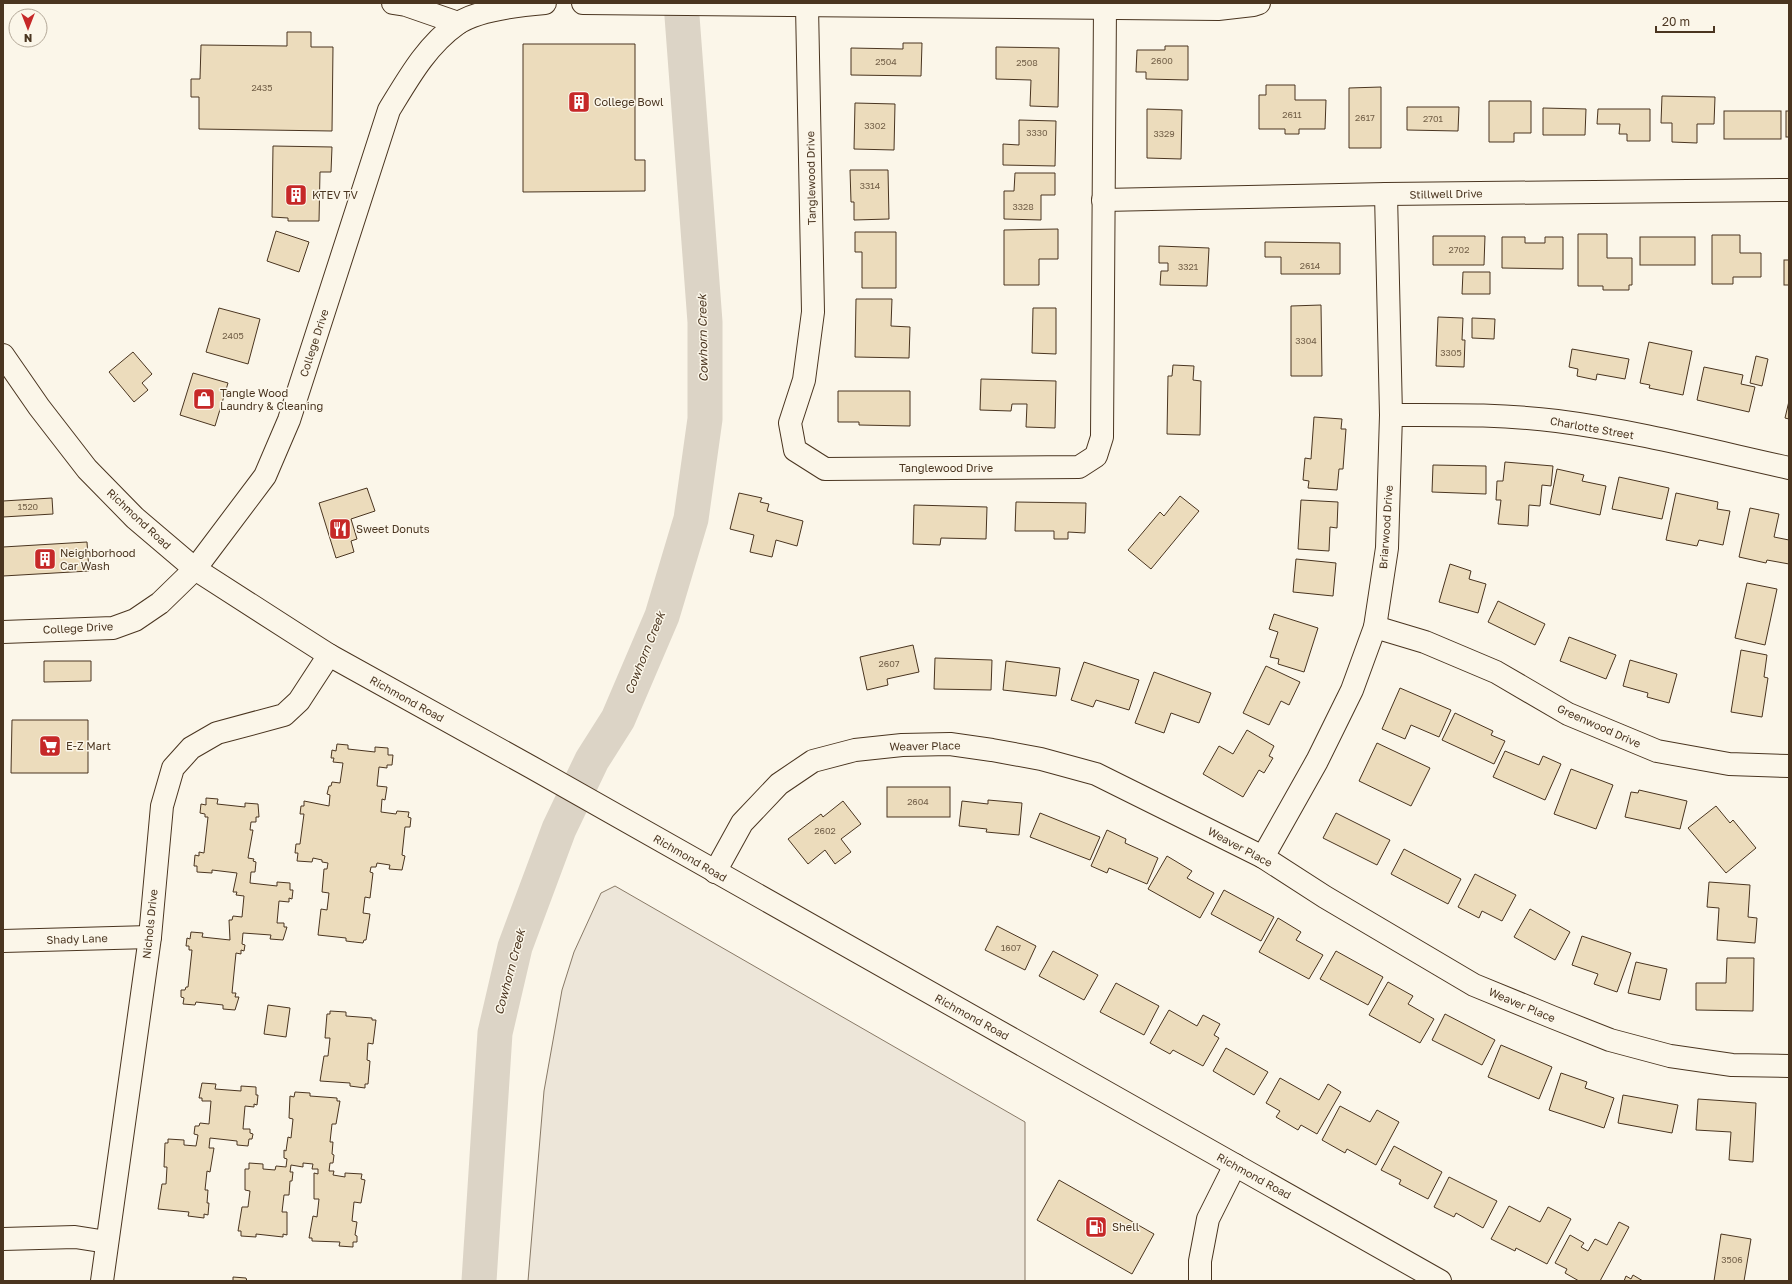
<svg xmlns="http://www.w3.org/2000/svg" width="1792" height="1284" font-family="'Golos Text',sans-serif">
	<style>
		.green { fill: #ede6d9; stroke: #887966 }
		.lines { fill: none; stroke-linecap: round; stroke-linejoin: round }
		.river { stroke: #dcd4c6; stroke-width: 35 }
		.building { fill: #ecdcbc; stroke: #4a3520 }
		.minor-casing { stroke: #4a3520; stroke-width: 24 }
		.major-casing { stroke: #4a3520; stroke-width: 24 }
		.minor { stroke: #fbf6e9; stroke-width: 22 }
		.major { stroke: #fbf6e9; stroke-width: 22 }
		.labels { text-anchor: middle; stroke-width: 3; stroke-linejoin: round; paint-order: stroke }
		.number-label { font-size: 9px; fill: #725f47 }
		.poi-label { font-size: 11px; fill: #4a3520; stroke: #fbf6e9; text-anchor: start }
		.street-label { font-size: 11px; fill: #4a3520; stroke: #fbf6e9 }
		.water-label { font-size: 12px; font-style: italic; fill: #4a3520; stroke: #fbf6e9 }
	</style>
	<rect width="100%" height="100%" fill="#fbf6e9"/>
	<!-- green -->
	<polygon class="green" points="615,886 1025,1122 1025,1281 528,1281 544,1091 562,990 574,952 601,893"/>
	<g class="lines">
		<!-- river -->
		<polyline class="river" points="479,1281 495,1033 515,947 559,829 592,760 618,719 662,616 691,519 705,419 705,322 681,3"/>
	</g>
	<!-- building -->
	<g class="building">
		<polygon points="287,32 311,32 311,47 333,47 332,131 199,129 199,97 191,97 191,79 200,79 201,45 287,46"/>
		<polygon points="903,43 922,43 921,76 851,75 851,48 903,49"/>
		<polygon points="523,44 635,44 635,160 645,160 645,191 523,192"/>
		<polygon points="1165,46 1188,46 1188,80 1146,79 1146,72 1136,72 1137,50 1165,50"/>
		<polygon points="996,47 1059,48 1058,107 1030,106 1031,80 996,79"/>
		<polygon points="1266,85 1295,85 1295,100 1326,100 1325,129 1299,129 1299,134 1285,134 1285,129 1259,129 1259,95 1266,95"/>
		<polygon points="1381,87 1381,148 1349,148 1349,88"/>
		<polygon points="1662,96 1715,97 1714,124 1697,124 1697,143 1672,142 1672,123 1661,123"/>
		<polygon points="1489,101 1531,101 1531,133 1514,133 1514,142 1489,142"/>
		<polygon points="855,103 895,104 894,150 854,149"/>
		<polygon points="1407,107 1459,107 1458,131 1407,130"/>
		<polygon points="1543,108 1586,109 1585,135 1543,135"/>
		<polygon points="1147,109 1182,110 1181,159 1147,158"/>
		<polygon points="1598,109 1650,109 1650,141 1627,141 1627,134 1619,134 1620,124 1597,124"/>
		<rect x="1724" y="111" width="57" height="28"/>
		<rect x="1786" y="111" width="3" height="26"/>
		<polygon points="1019,120 1056,121 1055,166 1003,165 1003,144 1019,145"/>
		<polygon points="273,146 332,147 331,172 320,172 319,221 288,221 288,218 272,217"/>
		<polygon points="850,170 888,170 889,219 854,220 854,202 851,202"/>
		<polygon points="1015,173 1055,173 1055,195 1041,195 1041,220 1004,219 1004,191 1014,191"/>
		<polygon points="1058,229 1058,259 1039,259 1039,285 1004,285 1004,230"/>
		<polygon points="276,231 309,242 299,272 267,261"/>
		<polygon points="855,232 896,232 896,288 862,288 862,252 855,252"/>
		<polygon points="1578,234 1607,234 1607,258 1632,258 1632,285 1629,285 1629,290 1603,290 1603,286 1578,286"/>
		<polygon points="1712,235 1740,235 1740,253 1761,253 1761,277 1733,277 1733,284 1712,284"/>
		<polygon points="1433,236 1485,236 1484,265 1433,265"/>
		<polygon points="1502,237 1525,237 1525,243 1545,243 1545,237 1563,237 1563,269 1502,268"/>
		<rect x="1640" y="237" width="55" height="28"/>
		<polygon points="1265,242 1340,243 1340,274 1281,274 1281,257 1265,257"/>
		<polygon points="1159,246 1209,248 1207,286 1160,285 1161,271 1168,271 1168,263 1159,263"/>
		<rect x="1784" y="260" width="5" height="25"/>
		<polygon points="1463,272 1490,272 1490,294 1462,294"/>
		<polygon points="856,299 892,299 891,326 910,327 909,358 855,357"/>
		<polygon points="1321,305 1322,376 1291,376 1291,306"/>
		<polygon points="219,308 260,319 248,364 206,352"/>
		<polygon points="1033,308 1056,308 1056,354 1032,353"/>
		<polygon points="1438,317 1463,318 1462,340 1465,340 1464,367 1436,366"/>
		<polygon points="1472,318 1495,319 1494,339 1472,338"/>
		<polygon points="1649,342 1692,351 1683,395 1649,388 1650,385 1640,383"/>
		<polygon points="1572,349 1629,359 1625,379 1597,374 1596,380 1577,376 1578,369 1569,367"/>
		<polygon points="133,352 152,374 142,383 148,390 134,402 109,372"/>
		<polygon points="1756,356 1768,359 1762,386 1750,383"/>
		<polygon points="1173,365 1194,366 1193,380 1201,381 1200,435 1167,434 1168,376 1172,376"/>
		<polygon points="1704,367 1743,375 1741,384 1755,387 1749,412 1697,400"/>
		<polygon points="193,373 228,383 215,426 180,415"/>
		<polygon points="981,379 1056,381 1055,428 1026,427 1027,404 1012,404 1011,411 980,410"/>
		<polygon points="838,391 910,391 910,426 859,425 859,422 838,422"/>
		<polygon points="1789,401 1789,419 1785,418"/>
		<polygon points="1314,417 1342,419 1341,429 1346,429 1343,469 1339,469 1337,490 1308,488 1309,481 1303,480 1305,458 1311,459"/>
		<polygon points="1505,462 1553,466 1551,486 1542,485 1540,506 1529,505 1528,526 1498,524 1501,500 1496,500 1497,481 1503,481"/>
		<polygon points="1433,465 1486,466 1486,494 1432,492"/>
		<polygon points="1557,469 1584,475 1582,481 1606,486 1600,515 1550,504"/>
		<polygon points="1619,477 1669,488 1662,519 1612,509"/>
		<polygon points="367,488 375,511 351,519 357,539 351,541 354,552 336,558 319,503"/>
		<polygon points="739,493 762,498 760,502 769,504 767,511 803,521 797,546 776,540 772,557 750,552 754,535 730,529"/>
		<polygon points="1676,493 1718,502 1717,509 1730,511 1723,545 1699,540 1697,546 1666,540"/>
		<polygon points="1180,496 1199,511 1151,569 1128,550 1160,512 1164,516"/>
		<polygon points="52,498 53,514 3,517 3,501"/>
		<polygon points="1301,500 1338,502 1337,528 1330,527 1329,551 1298,549"/>
		<polygon points="1016,502 1086,503 1085,533 1068,532 1068,539 1054,539 1054,531 1015,531"/>
		<polygon points="914,505 987,507 986,539 941,538 940,545 913,544"/>
		<polygon points="1750,508 1779,514 1774,537 1789,540 1789,564 1767,560 1766,563 1739,557"/>
		<polygon points="87,542 89,571 3,576 3,547"/>
		<polygon points="1296,559 1336,563 1333,596 1293,592"/>
		<polygon points="1450,564 1471,571 1469,579 1486,584 1478,613 1439,602"/>
		<polygon points="1747,583 1777,589 1765,645 1735,638"/>
		<polygon points="1498,601 1545,624 1535,645 1488,622"/>
		<polygon points="1274,614 1318,628 1304,672 1278,664 1279,659 1270,657 1278,632 1269,629"/>
		<polygon points="1569,637 1616,655 1606,679 1560,661"/>
		<polygon points="913,645 919,672 887,679 888,685 867,690 860,657"/>
		<polygon points="1741,650 1767,655 1764,677 1768,678 1762,717 1731,712"/>
		<polygon points="935,658 992,660 991,690 934,689"/>
		<polygon points="1630,660 1677,674 1669,703 1647,697 1648,693 1623,686"/>
		<polygon points="44,661 91,661 91,681 44,682"/>
		<polygon points="1006,661 1060,668 1056,696 1003,690"/>
		<polygon points="1084,662 1139,680 1129,710 1096,700 1093,707 1071,700"/>
		<polygon points="1266,666 1300,682 1289,705 1281,701 1269,725 1243,713"/>
		<polygon points="1154,672 1211,693 1199,723 1171,713 1164,733 1135,723"/>
		<polygon points="1400,688 1451,710 1439,737 1411,725 1405,739 1382,729"/>
		<polygon points="1455,713 1493,731 1491,735 1505,741 1494,764 1442,740"/>
		<polygon points="12,720 88,720 88,773 11,773"/>
		<polygon points="1247,730 1274,746 1269,756 1273,758 1264,773 1259,770 1243,797 1203,774 1219,746 1233,754"/>
		<polygon points="1377,743 1430,768 1411,806 1359,781"/>
		<polygon points="337,744 348,745 348,749 375,752 375,747 388,748 388,755 393,755 392,765 387,765 387,768 379,767 377,786 387,787 385,800 382,799 381,812 396,814 397,811 409,812 408,817 411,818 410,827 405,827 402,855 405,856 402,870 389,869 390,865 377,863 376,867 371,867 370,872 373,873 370,898 365,897 363,913 370,914 366,940 364,940 363,943 346,941 346,938 318,935 321,909 327,910 329,893 322,892 324,869 327,869 328,863 322,862 322,860 313,858 312,862 297,861 298,853 295,853 296,844 300,844 304,814 300,814 301,806 304,806 304,801 329,806 330,795 327,794 329,786 331,786 332,782 340,783 343,763 333,762 334,758 331,758 332,750 336,751"/>
		<polygon points="1505,751 1539,765 1543,756 1561,764 1545,800 1493,777"/>
		<polygon points="1571,769 1613,785 1596,829 1554,814"/>
		<rect x="887" y="787" width="63" height="30"/>
		<polygon points="1639,790 1687,801 1680,829 1625,817 1631,792 1638,793"/>
		<polygon points="206,798 218,799 217,804 245,807 245,803 258,804 259,817 256,817 256,822 251,822 250,830 253,830 248,858 254,859 253,861 256,862 255,872 251,872 250,883 277,886 277,882 290,883 290,890 293,890 292,899 289,898 289,902 279,901 277,923 284,923 284,927 287,927 283,940 270,939 271,935 243,933 242,944 245,945 244,951 241,950 241,954 236,953 232,993 236,993 235,997 239,997 235,1010 223,1009 223,1005 196,1002 195,1005 183,1004 184,998 181,997 181,990 185,990 186,987 188,987 192,950 189,950 189,946 186,946 187,938 190,939 191,932 203,933 202,937 230,940 229,920 232,920 233,916 242,917 244,896 236,895 237,892 233,892 237,873 212,870 212,873 197,872 197,866 194,866 195,855 199,856 199,852 204,853 208,817 205,817 205,814 200,813 201,804 206,805"/>
		<polygon points="988,800 1022,803 1019,835 986,832 987,829 959,826 962,801 988,804"/>
		<polygon points="843,801 861,824 841,839 851,852 835,864 825,850 808,864 788,839 821,814 823,817"/>
		<polygon points="1716,806 1730,823 1733,820 1756,848 1726,873 1688,828"/>
		<polygon points="1040,813 1100,837 1090,860 1030,837"/>
		<polygon points="1336,813 1390,840 1377,865 1323,838"/>
		<polygon points="1107,830 1126,839 1125,843 1158,858 1147,884 1109,868 1107,873 1091,866"/>
		<polygon points="1404,849 1461,879 1448,904 1391,874"/>
		<polygon points="1167,856 1192,871 1187,878 1214,893 1200,918 1148,889"/>
		<polygon points="1475,874 1516,895 1502,921 1482,911 1479,918 1458,907"/>
		<polygon points="1709,882 1750,885 1748,917 1757,918 1755,943 1717,940 1719,908 1707,907"/>
		<polygon points="1224,890 1274,917 1261,941 1211,914"/>
		<polygon points="1530,909 1570,932 1555,960 1514,937"/>
		<polygon points="1278,918 1301,932 1296,940 1323,955 1309,979 1259,952"/>
		<polygon points="997,926 1036,946 1025,970 985,950"/>
		<polygon points="1582,936 1631,953 1617,992 1594,984 1598,974 1572,965"/>
		<polygon points="1053,951 1098,975 1084,1000 1039,976"/>
		<polygon points="1336,951 1383,977 1368,1005 1320,979"/>
		<polygon points="1727,958 1754,958 1753,1011 1696,1010 1696,983 1726,983"/>
		<polygon points="1636,962 1667,969 1660,1000 1628,993"/>
		<polygon points="1388,982 1413,996 1408,1004 1434,1019 1420,1043 1369,1015"/>
		<polygon points="1116,983 1159,1006 1144,1035 1100,1012"/>
		<polygon points="268,1005 290,1008 286,1037 264,1034"/>
		<polygon points="1169,1010 1197,1026 1203,1015 1220,1024 1214,1035 1219,1038 1203,1066 1173,1050 1170,1054 1150,1043"/>
		<polygon points="330,1011 346,1012 346,1016 372,1018 372,1020 376,1020 373,1044 368,1043 367,1060 370,1061 368,1084 365,1084 365,1088 350,1086 350,1083 320,1081 324,1056 328,1056 330,1038 325,1038 327,1014 330,1014"/>
		<polygon points="1445,1014 1495,1040 1482,1065 1432,1040"/>
		<polygon points="1501,1045 1552,1067 1539,1099 1488,1077"/>
		<polygon points="1226,1048 1268,1072 1254,1095 1213,1071"/>
		<polygon points="1561,1073 1587,1082 1585,1088 1614,1098 1604,1128 1549,1110"/>
		<polygon points="1280,1078 1319,1100 1328,1084 1341,1092 1317,1134 1301,1125 1298,1130 1276,1117 1280,1111 1266,1103"/>
		<polygon points="202,1083 216,1084 215,1089 241,1091 241,1086 256,1087 256,1095 258,1095 257,1105 254,1104 254,1107 245,1106 243,1129 250,1129 250,1133 253,1134 252,1139 249,1139 248,1146 237,1145 237,1141 210,1138 209,1148 214,1148 210,1172 207,1171 205,1190 208,1190 207,1203 209,1203 208,1215 204,1214 204,1218 188,1216 189,1212 158,1209 162,1184 166,1184 167,1167 164,1167 165,1143 168,1143 168,1139 184,1140 184,1145 196,1146 198,1135 194,1134 195,1126 199,1126 200,1123 209,1124 211,1101 202,1101 202,1098 199,1098"/>
		<polygon points="295,1092 310,1093 310,1096 337,1098 337,1101 340,1101 336,1124 332,1124 330,1142 333,1142 332,1154 334,1155 333,1163 330,1163 329,1171 334,1171 333,1175 345,1177 345,1173 362,1174 361,1179 365,1180 361,1203 354,1202 352,1221 357,1222 355,1235 357,1236 357,1242 353,1242 353,1247 339,1246 340,1242 312,1241 312,1238 309,1238 313,1216 317,1217 319,1199 314,1199 314,1173 318,1174 318,1169 312,1169 313,1164 303,1163 303,1167 291,1165 290,1172 293,1172 292,1181 290,1181 289,1195 284,1195 282,1212 287,1212 287,1235 283,1234 283,1237 256,1234 256,1237 241,1236 241,1231 238,1231 242,1207 248,1207 250,1191 245,1190 245,1169 249,1169 249,1163 263,1164 263,1169 275,1170 276,1166 286,1167 287,1159 284,1158 284,1150 286,1151 288,1137 291,1138 293,1119 289,1118 290,1096 294,1097"/>
		<polygon points="1623,1095 1678,1105 1672,1133 1618,1123"/>
		<polygon points="1698,1099 1756,1103 1753,1162 1729,1160 1731,1132 1696,1130"/>
		<polygon points="1340,1106 1370,1122 1377,1110 1399,1122 1376,1165 1347,1149 1345,1153 1322,1140"/>
		<polygon points="1394,1146 1442,1172 1428,1199 1399,1184 1401,1180 1381,1170"/>
		<polygon points="1449,1177 1497,1201 1483,1228 1456,1213 1454,1217 1434,1207"/>
		<polygon points="1059,1180 1154,1234 1132,1274 1037,1220"/>
		<polygon points="1509,1206 1540,1222 1548,1207 1571,1219 1547,1264 1516,1248 1515,1251 1491,1239"/>
		<polygon points="1619,1222 1629,1227 1600,1281 1579,1281 1565,1273 1567,1269 1555,1263 1570,1235 1584,1243 1581,1247 1588,1251 1595,1239 1607,1245"/>
		<polygon points="1721,1234 1751,1239 1744,1281 1714,1281"/>
		<polygon points="1633,1275 1643,1281 1624,1281 1626,1276 1631,1279"/>
		<polygon points="233,1277 246,1278 247,1281 233,1281"/>
	</g>
	<g class="lines">
		<!-- minor casing -->
		<g class="minor-casing">
			<g id="minor">
				<polyline points="393,3 406,5 458,23"/>
				<polyline points="583,3 1218,9 1253,5 1259,3"/>
				<polyline points="807,6 813,312 804,380 790,423 795,450 825,469 1079,467 1096,456 1102,437 1105,6"/>
				<polyline points="1103,200 1386,194 1789,190"/>
				<path d="M1391,415C1446,415 1502,414 1557,421C1635,431 1712,451 1789,468"/>
				<polyline points="1375,627 1425,642 1496,672 1568,714 1657,751 1729,764 1789,766"/>
				<path d="M3,632L113,628L135,620L160,603L195,569L265,476L289,420L389,110C408,79 426,46 457,24C477,10 521,5 545,3"/>
				<polyline points="1263,857 1317,761 1352,690 1375,627 1387,548 1391,415 1386,194"/>
				<polyline points="715,872 742,823 779,784 813,761 855,750 902,745 950,744 992,750 1041,759 1096,774 1263,857 1325,897 1474,985 1552,1017 1610,1040 1670,1056 1732,1065 1789,1066"/>
				<polyline points="3,941 150,937"/>
				<polyline points="3,1239 75,1237 107,1242"/>
				<polyline points="102,1281 150,937 162,806 173,768 191,748 217,733 284,715 299,701 329,655"/>
				<polyline points="1200,1281 1200,1261 1208,1219 1235,1165"/>
			</g>
		</g>
		<!-- major casing -->
		<g class="major-casing">
			<polyline id="major" points="3,355 39,407 87,469 135,518 195,569 293,632 329,655 531,767 1440,1281"/>
		</g>
		<!-- minor -->
		<use href="#minor" class="minor"/>
		<!-- major -->
		<use href="#major" class="major"/>
	</g>
	<!-- icons -->
	<defs>
		<g id="building-square" transform="scale(1.15)"><rect x="-9" y="-9" width="18" height="18" rx="4" fill="#c62828" stroke="#fbf6e9"/><path d="M-4-6H4V6H1V3H-1V6H-4ZM-2.5-4.3h1.7v1.8h-1.7ZM.8-4.3h1.7v1.8H.8ZM-2.5-1h1.7V.8h-1.7ZM.8-1h1.7V.8H.8Z" fill="#fff"/></g>
		<g id="shop-square" transform="scale(1.15)"><rect x="-9" y="-9" width="18" height="18" rx="4" fill="#c62828" stroke="#fbf6e9"/><path d="M-5-2.5h2.3a2.7 3.5 0 0 1 5.4 0H5L5.5 6h-11ZM-1.5-2.5h3a1.5 2.3 0 0 0-3 0Z" fill="#fff"/></g>
		<g id="restaurant-square" transform="scale(1.15)"><rect x="-9" y="-9" width="18" height="18" rx="4" fill="#c62828" stroke="#fbf6e9"/><path d="M-5-6h1v4h1v-4h1v4h1v-4h1v5L-1.5 .5V6h-2V.5L-5-1ZM5-6V6H3V1.5H1.5Q1.5-4 5-6Z" fill="#fff"/></g>
		<g id="supermarket-square" transform="scale(1.15)"><rect x="-9" y="-9" width="18" height="18" rx="4" fill="#c62828" stroke="#fbf6e9"/><path d="M-6-5.5h2.5l.6 2H6L4.5 2H-2.5L-4.4-4H-6ZM-1.5 3.2a1.3 1.3 0 1 0 .1 0ZM3 3.2a1.3 1.3 0 1 0 .1 0Z" fill="#fff"/></g>
		<g id="fuel-square" transform="scale(1.15)"><rect x="-9" y="-9" width="18" height="18" rx="4" fill="#c62828" stroke="#fbf6e9"/><path d="M-5.5-6h7V0h2V4h1.3V-2.5L3-4.5l.8-.8L6-3V5H2.5V1h-1V6h-7ZM-4.2-4.7v3.2H.2V-4.7Z" fill="#fff"/></g>
	</defs>
	<g fill-rule="evenodd">
		<use href="#building-square" x="579" y="102"/>
		<use href="#building-square" x="296" y="195"/>
		<use href="#shop-square" x="204" y="399"/>
		<use href="#restaurant-square" x="340" y="529"/>
		<use href="#building-square" x="45" y="559"/>
		<use href="#supermarket-square" x="50" y="746"/>
		<use href="#fuel-square" x="1096" y="1227"/>
	</g>
	<g class="labels">
		<!-- number labels -->
		<g class="number-label">
			<text x="1162" y="64">2600</text>
			<text x="886" y="65">2504</text>
			<text x="1027" y="66">2508</text>
			<text x="262" y="91">2435</text>
			<text x="1292" y="118">2611</text>
			<text x="1365" y="121">2617</text>
			<text x="1433" y="122">2701</text>
			<text x="875" y="129">3302</text>
			<text x="1037" y="136">3330</text>
			<text x="1164" y="137">3329</text>
			<text x="870" y="189">3314</text>
			<text x="1023" y="210">3328</text>
			<text x="1459" y="253">2702</text>
			<text x="1310" y="269">2614</text>
			<text x="1188" y="270">3321</text>
			<text x="233" y="339">2405</text>
			<text x="1306" y="344">3304</text>
			<text x="1451" y="356">3305</text>
			<text x="28" y="510">1520</text>
			<text x="889" y="667">2607</text>
			<text x="918" y="805">2604</text>
			<text x="825" y="834">2602</text>
			<text x="1011" y="951">1607</text>
			<text x="1732" y="1263">3506</text>
		</g>
		<!-- poi labels -->
		<g class="poi-label">
			<text x="594" y="106">College Bowl</text>
			<text x="312" y="199">KTEV TV</text>
			<text x="220" y="397">Tangle Wood<tspan x="220" dy="13">Laundry &amp; Cleaning</tspan></text>
			<text x="356" y="533">Sweet Donuts</text>
			<text x="60" y="557">Neighborhood<tspan x="60" dy="13">Car Wash</tspan></text>
			<text x="66" y="750">E-Z Mart</text>
			<text x="1112" y="1231">Shell</text>
		</g>
		<!-- street labels -->
		<g class="street-label">
			<text transform="translate(811 178) rotate(-91)" y="4">Tanglewood Drive</text>
			<text transform="translate(1446 194) rotate(-1)" y="4">Stillwell Drive</text>
			<text transform="translate(314 343) rotate(-72)" y="4">College Drive</text>
			<text transform="translate(1592 428) rotate(10)" y="4">Charlotte Street</text>
			<text x="946" y="472">Tanglewood Drive</text>
			<text transform="translate(139 519) rotate(43)" y="4">Richmond Road</text>
			<text transform="translate(1386 527) rotate(-86)" y="4">Briarwood Drive</text>
			<text transform="translate(78 628) rotate(-3)" y="4">College Drive</text>
			<text transform="translate(407 699) rotate(29)" y="4">Richmond Road</text>
			<text transform="translate(1599 726) rotate(24)" y="4">Greenwood Drive</text>
			<text transform="translate(925 746) rotate(-1)" y="4">Weaver Place</text>
			<text transform="translate(1240 847) rotate(28)" y="4">Weaver Place</text>
			<text transform="translate(690 858) rotate(30)" y="4">Richmond Road</text>
			<text transform="translate(150 924) rotate(-84)" y="4">Nichols Drive</text>
			<text transform="translate(77 939) rotate(-2)" y="4">Shady Lane</text>
			<text transform="translate(1522 1005) rotate(23)" y="4">Weaver Place</text>
			<text transform="translate(972 1017) rotate(29)" y="4">Richmond Road</text>
			<text transform="translate(1254 1176) rotate(29)" y="4">Richmond Road</text>
		</g>
		<!-- water labels -->
		<g class="water-label">
			<text transform="translate(703 338) rotate(-91)" y="4">Cowhorn Creek</text>
			<text transform="translate(645 653) rotate(-68)" y="4">Cowhorn Creek</text>
			<text transform="translate(510 972) rotate(-75)" y="4">Cowhorn Creek</text>
		</g>
	</g>
	<!-- border -->
	<rect width="1792" height="1284" fill="none" stroke="#4a3520" stroke-width="8"/>
	<!-- north arrow -->
	<g transform="translate(28 28) rotate(180)"><circle r="19" fill="#fbf6e9" stroke="#b4a999"/>
	<path d="M0-3L7 15L0 10L-7 15Z" fill="#c62828"/>
	<text y="-6" font-size="11" font-weight="bold" text-anchor="middle" fill="#4a3520">N</text>
	</g>
	<!-- scale -->
	<path d="M1656 26v6h58v-6" fill="none" stroke="#4a3520" stroke-width="2"/>
	<text x="1662" y="26" font-size="12" fill="#4a3520" stroke="#fbf6e9" stroke-width="3" paint-order="stroke">20 m</text>
</svg>
